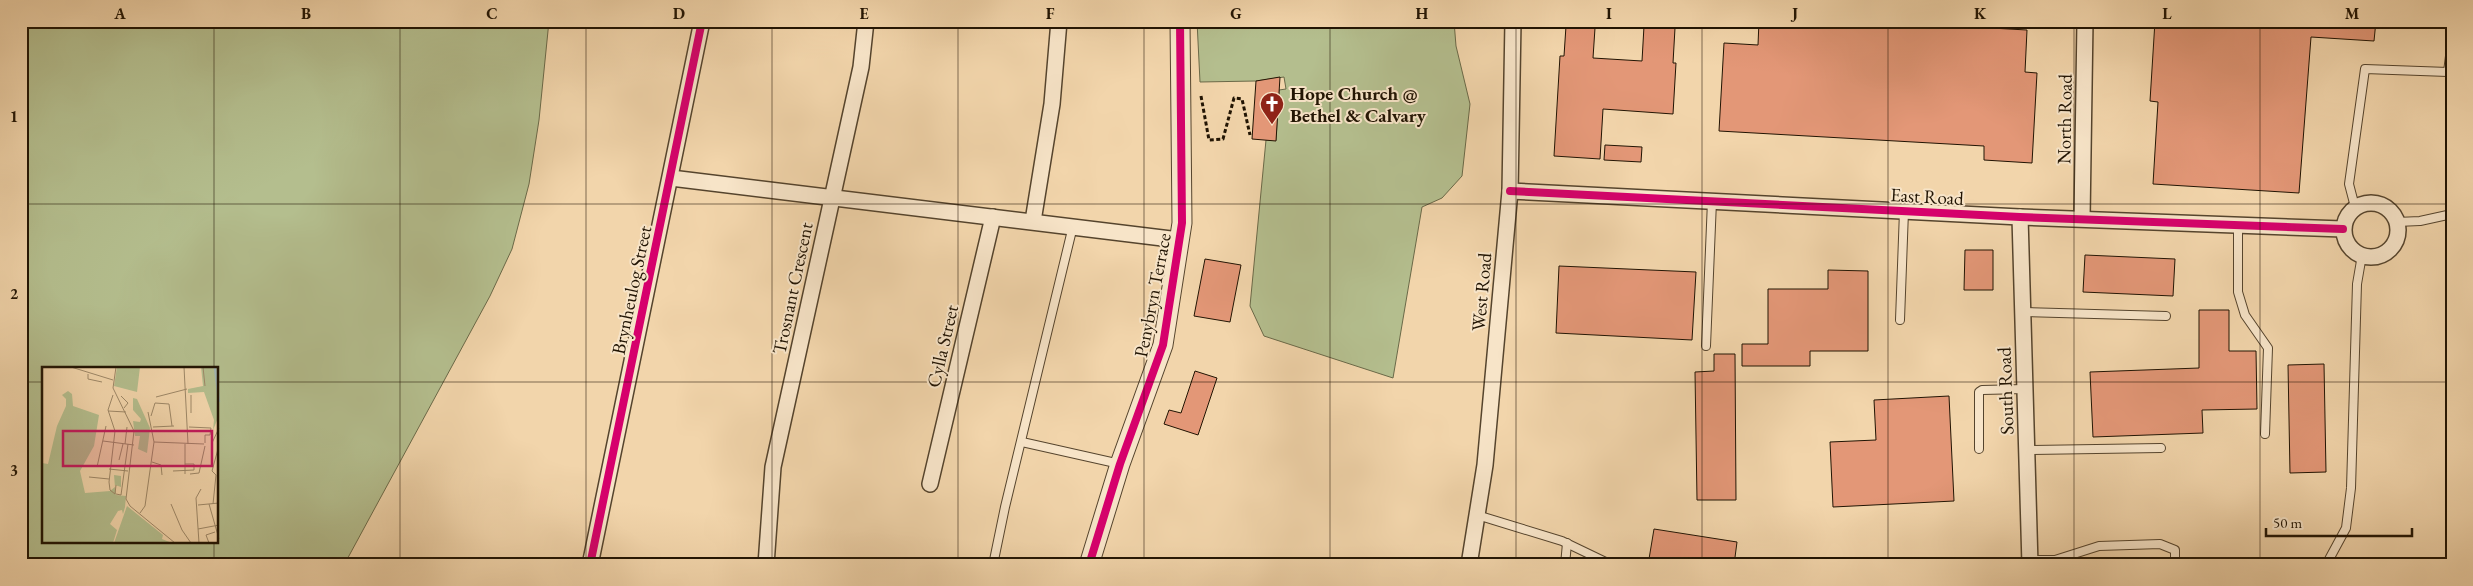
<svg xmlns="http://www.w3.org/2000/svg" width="2473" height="586" font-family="'EB Garamond',serif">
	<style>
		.green { fill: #b4be8e; stroke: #6a6948; fill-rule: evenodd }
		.building { fill: #e39777; stroke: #211403 }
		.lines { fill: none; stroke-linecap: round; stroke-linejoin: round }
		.service-casing { stroke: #55442d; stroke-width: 10 }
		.minor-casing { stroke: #55442d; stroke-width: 18 }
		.tertiary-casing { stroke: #55442d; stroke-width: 21 }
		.path { stroke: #211403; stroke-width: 3; stroke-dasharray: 4 2.5; stroke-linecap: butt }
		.service { stroke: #f7e4c8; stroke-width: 8 }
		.minor { stroke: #f7e4c8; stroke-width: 15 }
		.tertiary { stroke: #f7e4c8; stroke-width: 19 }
		.cycleway-casing { stroke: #f7e4c8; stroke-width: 11 }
		.cycleway { stroke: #d6006c; stroke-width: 8 }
		.grid { fill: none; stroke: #211403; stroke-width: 1; stroke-opacity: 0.55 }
		.labels { text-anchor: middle; stroke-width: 4; stroke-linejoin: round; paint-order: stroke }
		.poi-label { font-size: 19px; font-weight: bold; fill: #211403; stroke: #f7e4c8; text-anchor: start }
		.street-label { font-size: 19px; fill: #211403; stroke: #f7e4c8 }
		.inset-river { fill: none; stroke: #a1b5b5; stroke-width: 2.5 }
		.inset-road { fill: none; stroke: #9e8868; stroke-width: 1 }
		.view { fill: #c2185b; fill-opacity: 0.15; stroke: #c2185b; stroke-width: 2.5 }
		.inset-edge { fill: none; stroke: #211403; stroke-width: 2.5 }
		.neatline { fill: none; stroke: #211403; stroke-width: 2 }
		.grid-label { font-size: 16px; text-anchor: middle; font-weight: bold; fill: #211403 }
	</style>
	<rect width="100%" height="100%" fill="#f2d5ab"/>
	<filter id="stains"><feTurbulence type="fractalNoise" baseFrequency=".004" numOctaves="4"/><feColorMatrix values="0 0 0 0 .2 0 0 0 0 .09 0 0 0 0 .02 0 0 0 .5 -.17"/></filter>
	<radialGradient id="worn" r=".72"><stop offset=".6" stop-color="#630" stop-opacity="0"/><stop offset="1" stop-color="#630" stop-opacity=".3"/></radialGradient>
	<!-- green -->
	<g class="green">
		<path d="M21,21H549L539,120L529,184L512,249L490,296L344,565H21ZM44,368H218V542H44Z"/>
		<polygon points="1197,21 1454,21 1456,46 1470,104 1462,176 1442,198 1422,207 1393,378 1264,336 1250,306 1266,140 1276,140 1279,90 1286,89 1284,77 1256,81 1200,82"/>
	</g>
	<!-- building -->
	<g class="building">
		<polygon points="1759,21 1991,21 1991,28 2027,30 2025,72 2037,73 2032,163 1984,160 1984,146 1719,131 1724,43 1758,45"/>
		<polygon points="2155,21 2376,21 2374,41 2311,37 2299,193 2153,184 2158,102 2150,101"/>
		<polygon points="1566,26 1595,28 1593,58 1642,61 1644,26 1675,28 1673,63 1676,63 1673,114 1603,109 1600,159 1554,156 1560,56 1564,56"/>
		<polygon points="1280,77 1276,141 1252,139 1256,81"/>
		<polygon points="1605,145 1642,147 1641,162 1604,160"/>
		<polygon points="1965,250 1993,250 1993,290 1964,290"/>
		<polygon points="2085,255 2175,259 2173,296 2083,292"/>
		<polygon points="1205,259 1241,265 1230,322 1194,316"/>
		<polygon points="1559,266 1696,272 1692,340 1556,333"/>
		<polygon points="1828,270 1868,271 1868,351 1810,351 1810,366 1742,366 1742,344 1768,344 1768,289 1828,289"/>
		<polygon points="2199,310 2229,310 2229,351 2256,351 2257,409 2202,410 2203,433 2093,437 2090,372 2199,368"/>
		<polygon points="1714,354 1735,354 1736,500 1697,500 1695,372 1714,371"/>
		<polygon points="2324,364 2326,472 2290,473 2288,365"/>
		<polygon points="1195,371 1217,378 1198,435 1164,424 1169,410 1181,413"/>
		<polygon points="1949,396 1954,501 1833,507 1830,442 1876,440 1874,400"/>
		<polygon points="1654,529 1737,542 1734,565 1648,565"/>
	</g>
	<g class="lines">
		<!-- service casing -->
		<g class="service-casing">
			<g id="service">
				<polyline points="2355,207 2349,184 2365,69 2448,72 2452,40"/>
				<polyline points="2397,222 2420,221 2452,214"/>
				<polyline points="2238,225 2238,292 2245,315 2268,348 2265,434"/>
				<polyline points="2023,312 2166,316"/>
				<polyline points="1900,320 1904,211"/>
				<polyline points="1706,346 1712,201"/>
				<polyline points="1022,442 1120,464"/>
				<polyline points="1979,449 1979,392 1982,390 2025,389"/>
				<polyline points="2026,450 2161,448"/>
				<polyline points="1477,515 1562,541 1612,565"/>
				<polyline points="2030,560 2055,560 2099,546 2160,544 2175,550 2175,565"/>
				<polyline points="993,565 1005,507 1073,226"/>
				<polyline points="1565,565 1567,543"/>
				<polyline points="2326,565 2346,528 2351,488 2357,284 2362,255"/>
			</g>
		</g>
		<!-- minor casing -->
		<g class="minor-casing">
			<g id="minor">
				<polyline points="671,178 1179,240"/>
				<polyline points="1510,191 2020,217 2343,229"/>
				<circle cx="2371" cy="230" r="27"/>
				<polyline points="2020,217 2030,565"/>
				<polyline points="2082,218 2085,21"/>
				<polyline points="1033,221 1052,104 1059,21"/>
				<polyline points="930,484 993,217"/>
				<polyline points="590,565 702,21"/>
				<polyline points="766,565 773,467 861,67 866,21"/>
				<polyline points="1469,565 1485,465 1510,191 1513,21"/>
			</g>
		</g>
		<!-- tertiary casing -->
		<g class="tertiary-casing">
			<polyline id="tertiary" points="1089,565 1120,464 1163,345 1182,223 1180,21"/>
		</g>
		<!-- path -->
		<polyline class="path" points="1201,96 1209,140 1223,139 1234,98 1242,99 1250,135"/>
		<!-- service -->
		<use href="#service" class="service"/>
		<!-- minor -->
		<use href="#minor" class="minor"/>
		<!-- tertiary -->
		<use href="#tertiary" class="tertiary"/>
		<!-- cycleway casing -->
		<g class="cycleway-casing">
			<g id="cycleway">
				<polyline points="1510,191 2020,217 2343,229"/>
				<polyline points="590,565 702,21"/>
				<polyline points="1089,565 1120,464 1163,345 1182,223 1180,21"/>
			</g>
		</g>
		<!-- cycleway -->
		<use href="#cycleway" class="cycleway"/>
	</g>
	<!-- grid -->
	<path class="grid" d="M214,21V368M400,21V565M586,21V565M772,21V565M958,21V565M1144,21V565M1330,21V565M1516,21V565M1702,21V565M1888,21V565M2074,21V565M2260,21V565M21,204H2452M21,382H44M218,382H2452M214,542V565"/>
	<!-- icons -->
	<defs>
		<g id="church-pin" transform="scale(1.25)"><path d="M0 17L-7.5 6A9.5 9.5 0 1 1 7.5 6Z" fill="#8f2418" stroke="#f7e4c8"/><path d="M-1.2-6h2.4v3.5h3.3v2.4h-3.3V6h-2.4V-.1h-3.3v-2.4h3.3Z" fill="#fff"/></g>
	</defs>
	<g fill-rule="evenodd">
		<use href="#church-pin" x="1272" y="104"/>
	</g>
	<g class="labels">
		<!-- poi labels -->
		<g class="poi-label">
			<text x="1290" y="100">Hope Church @<tspan x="1290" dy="22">Bethel &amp; Calvary</tspan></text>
		</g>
		<!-- street labels -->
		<g class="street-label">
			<text transform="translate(2064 119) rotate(-89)" y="7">North Road</text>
			<text transform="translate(1927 196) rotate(3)" y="7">East Road</text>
			<text transform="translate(792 288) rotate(-78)" y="7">Trosnant Crescent</text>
			<text transform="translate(631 290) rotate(-78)" y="7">Brynheulog Street</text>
			<text transform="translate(1481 292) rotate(-85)" y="7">West Road</text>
			<text transform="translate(1152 295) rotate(-79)" y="7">Penybryn Terrace</text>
			<text transform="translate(942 346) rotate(-77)" y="7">Cylla Street</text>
			<text transform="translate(2005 391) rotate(-92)" y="7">South Road</text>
		</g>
	</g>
	<!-- overview -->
	<g transform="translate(42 367)">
		<rect width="176" height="176" fill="#f2d5ab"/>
		<path d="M75,0H98L95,25L72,19ZM159,0H176V51L171,63L172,53L162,25L146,26V22L161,19ZM26,24L30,27L31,39L57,48L52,79L38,104L43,126L68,124L73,120L72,108L79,109V120L73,118L74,128L84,129L83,140L81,147L80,143L76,144L68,157L75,163L71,176H0V96L6,97L15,59L24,39V32L20,28ZM91,31L95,32L108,61L105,86L96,82L98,69H93L91,54L98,55L99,52L91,43ZM85,139L121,168L120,172L130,176H72Z" fill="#b4be8e"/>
		<path class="inset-river" d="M173,0L177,35"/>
		<path class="inset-road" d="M29,0L71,13M74,0L71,21L92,64L84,132L88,139L133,176M142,0L146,77M161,0L163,19M46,7V12L60,15M71,28L66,43L73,64L67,115L68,123L73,127L74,118M149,28V46M79,29L86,36L82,41M114,30L145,22M66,44L84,45M109,49L113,36L127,37L130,59M111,60L132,59M147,60L169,61L168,68H163V76M61,74L92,78M112,75L162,77M170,76L177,61M83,77L85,60M143,77V107M77,93L81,77M110,95L119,98L120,108M55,100L64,59M67,102L86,104M131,104L152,103V97H143M148,107L157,106L163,79M174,108L170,104L176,82M47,110L67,112M74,127L79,128L86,77M129,137L140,163L149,176M167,137L177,172M171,137L174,108M156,138L177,136M98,146L103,139L112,75L106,45M156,162L177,158M157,176L154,131L159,122M167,176L164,168L173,165"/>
		<path class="view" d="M21,64H170V99H21Z"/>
		<rect width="176" height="176" class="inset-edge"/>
	</g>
	<!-- margin -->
	<rect width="2473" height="586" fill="none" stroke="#f2d5ab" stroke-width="55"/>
	<!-- scale -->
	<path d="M2266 528v8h146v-8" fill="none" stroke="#211403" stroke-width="2.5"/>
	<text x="2273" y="528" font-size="15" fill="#211403" stroke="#f7e4c8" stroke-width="4" paint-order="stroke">50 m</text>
	<rect x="28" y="28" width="2418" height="530" class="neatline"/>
	<g class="grid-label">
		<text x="120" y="19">A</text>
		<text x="306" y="19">B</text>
		<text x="492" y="19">C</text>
		<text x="679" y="19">D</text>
		<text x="864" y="19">E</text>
		<text x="1050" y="19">F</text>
		<text x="1236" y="19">G</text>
		<text x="1422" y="19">H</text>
		<text x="1609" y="19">I</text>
		<text x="1795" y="19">J</text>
		<text x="1980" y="19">K</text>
		<text x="2167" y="19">L</text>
		<text x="2352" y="19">M</text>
		<text x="14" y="122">1</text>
		<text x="14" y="299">2</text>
		<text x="14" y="476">3</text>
	</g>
	<rect width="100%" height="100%" filter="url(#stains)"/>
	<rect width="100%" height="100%" fill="url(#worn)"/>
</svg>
